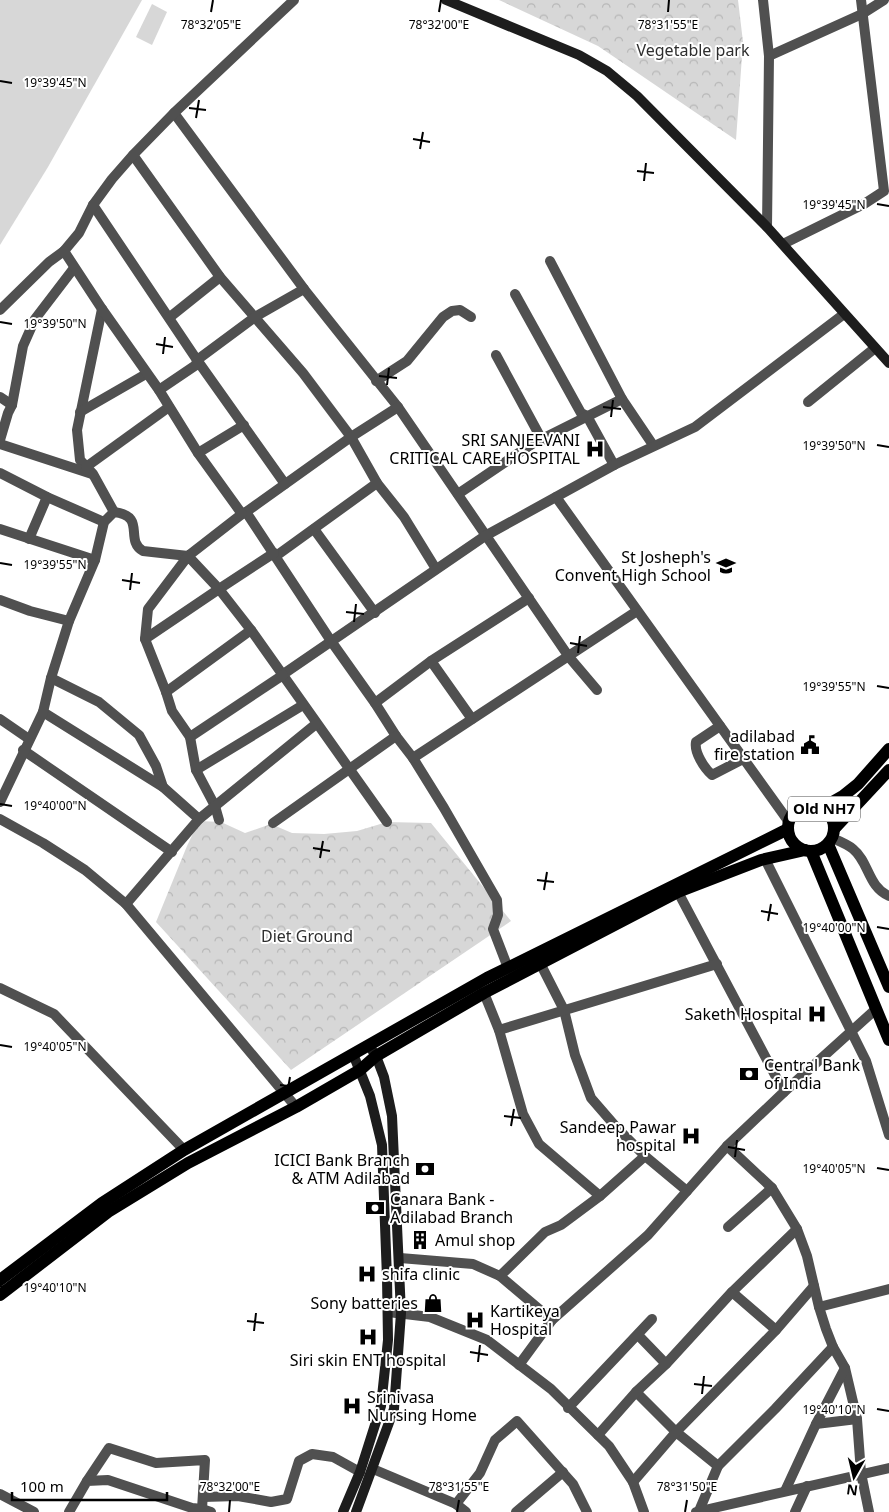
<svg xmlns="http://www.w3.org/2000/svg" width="889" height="1512" font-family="'Noto Sans',sans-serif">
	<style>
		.park { fill: url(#park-crowns) }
		.pitch { fill: #d7d7d7 }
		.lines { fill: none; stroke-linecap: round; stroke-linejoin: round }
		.minor { stroke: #505050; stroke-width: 10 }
		.secondary { stroke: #1d1d1d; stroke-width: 10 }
		.primary { stroke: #000; stroke-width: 12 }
		.ticks { fill: none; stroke: #000; stroke-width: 2 }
		.labels { text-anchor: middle; stroke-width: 4; stroke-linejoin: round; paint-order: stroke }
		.shield { fill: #fff; stroke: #4c4c4c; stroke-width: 1 }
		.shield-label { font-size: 15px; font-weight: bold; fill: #000 }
		.park-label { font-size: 16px; fill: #2e2e2e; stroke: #fff }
		.poi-label { font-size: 16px; fill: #000; stroke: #fff; text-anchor: end }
		.ticks-label { font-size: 12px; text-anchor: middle; fill: #000; stroke: #fff; stroke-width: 4; stroke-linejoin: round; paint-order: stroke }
	</style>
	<defs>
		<pattern id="park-crowns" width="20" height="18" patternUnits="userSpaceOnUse" patternTransform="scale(1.25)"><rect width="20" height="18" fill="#d7d7d7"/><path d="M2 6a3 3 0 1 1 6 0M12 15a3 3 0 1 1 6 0" fill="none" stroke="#b7b7b7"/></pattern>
	</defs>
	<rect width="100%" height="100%" fill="#fff"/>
	<!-- park -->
	<g class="park">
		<polygon points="499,0 738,0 743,42 736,140 598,46"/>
		<polygon points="199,821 221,822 245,833 271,824 292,833 324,834 357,831 387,822 431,823 511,921 291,1070 156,922 187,846"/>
	</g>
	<!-- pitch -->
	<g class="pitch">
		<polygon points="0,0 142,0 48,167 0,245"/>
		<polygon points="152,4 167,12 152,45 136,37"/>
	</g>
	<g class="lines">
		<!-- minor -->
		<g class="minor">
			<polyline points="763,0 769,56 767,227"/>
			<polyline points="769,56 862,14 884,0"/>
			<polyline points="174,113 304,289 398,407 569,657 597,690"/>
			<polyline points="133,155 220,277 303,373 351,437 377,483 404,517 436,569"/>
			<polyline points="93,205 197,360 285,484"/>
			<polyline points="783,244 864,204 884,191 861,0"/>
			<polyline points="550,261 622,399 653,445"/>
			<polyline points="515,294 581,413 587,416 614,465"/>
			<polyline points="102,309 77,430 80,460 93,474 114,512"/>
			<polyline points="0,310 49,262 64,251 79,233 93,205 112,179 133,155 174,113 294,0"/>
			<polyline points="170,317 220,277"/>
			<polyline points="496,355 542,440"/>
			<polyline points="376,381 407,361 443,317 452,311 460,310 471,317"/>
			<polyline points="159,390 196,365 197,360 255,317 304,289"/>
			<polyline points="0,397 12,405"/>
			<polyline points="808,402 875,348"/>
			<polyline points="80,412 146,374"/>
			<polyline points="0,440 8,413 12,405 23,346 35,319 74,268"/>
			<polyline points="0,444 92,474"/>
			<polyline points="198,453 244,425"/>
			<polyline points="86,467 169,407"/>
			<polyline points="0,473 47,497 104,522"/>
			<polyline points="458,494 532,444 622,399"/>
			<polyline points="556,497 789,822"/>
			<polyline points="246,512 351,437 398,407"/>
			<polyline points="242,514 246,512 331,641 375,703 396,736 413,758 444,808 497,900 498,915 493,929 508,968"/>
			<polyline points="0,529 95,560"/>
			<polyline points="314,529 375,613"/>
			<polyline points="29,539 47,497"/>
			<polyline points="276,556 377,483"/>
			<polyline points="0,600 30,611 69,621"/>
			<polyline points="145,639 219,589 251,630 387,822"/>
			<polyline points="431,661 472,719"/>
			<polyline points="282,675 485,536 614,465 695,427 844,314"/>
			<polyline points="51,678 99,702 139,735 156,766 163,787"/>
			<polyline points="166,692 251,630"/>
			<polyline points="375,703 431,661 529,598"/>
			<polyline points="43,712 163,787 199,819"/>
			<polyline points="0,719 29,739"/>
			<path d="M720,726L696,742C694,752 704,768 712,775L743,759"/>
			<polyline points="190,737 283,675"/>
			<polyline points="23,750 172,852"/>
			<polyline points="413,758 637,611"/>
			<polyline points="196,770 303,705"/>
			<path d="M0,802L43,712L51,678L69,621L95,560L104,522L114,512C147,516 124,540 143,551L188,556L242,514L198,453L159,390L102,309L64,251"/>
			<polyline points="0,819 43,843 85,870 126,904 296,1107"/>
			<polyline points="219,820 215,806 196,770 190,737 172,711 166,692 145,639 148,609 188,556 219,589 274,553"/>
			<polyline points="273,823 396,736"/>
			<path d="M832,838C839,841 847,844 853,849C869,862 868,887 889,896"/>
			<polyline points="765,859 866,1061 889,1135"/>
			<polyline points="678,892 784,1092"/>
			<polyline points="126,904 199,819 316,724"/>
			<polyline points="540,963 564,1010 575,1055 591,1098 617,1128 645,1156 687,1191"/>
			<polyline points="0,988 54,1014 184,1150"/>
			<polyline points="484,993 499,1030 523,1114 539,1144 600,1196"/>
			<polyline points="499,1030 717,964"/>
			<polyline points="727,1146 772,1188"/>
			<polyline points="728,1227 772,1188 797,1229 807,1256 819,1307 826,1329 833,1347 845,1368 857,1419 861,1473 869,1512"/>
			<polyline points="400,1258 473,1264 500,1276"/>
			<polyline points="732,1292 776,1330"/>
			<polyline points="819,1307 889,1289"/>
			<polyline points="388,1312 430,1317 487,1340 551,1389 609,1446 633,1482 644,1512"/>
			<polyline points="552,1320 500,1276 545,1232 561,1225 600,1196 645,1156"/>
			<polyline points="638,1335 666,1364"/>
			<polyline points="519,1365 552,1320 648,1235 727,1146 784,1092 876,1009"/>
			<polyline points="636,1392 676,1432 718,1466"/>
			<polyline points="568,1408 652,1319"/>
			<polyline points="816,1424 857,1419"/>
			<polyline points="598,1435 636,1392 666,1364 732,1292 797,1229"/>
			<polyline points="373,1469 456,1504 466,1512"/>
			<polyline points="87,1481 109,1448 156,1463 205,1460 202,1509"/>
			<polyline points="633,1482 676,1432 776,1330 814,1286"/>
			<polyline points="785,1491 816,1424 845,1368"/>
			<polyline points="0,1494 34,1512"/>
			<polyline points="203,1497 238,1496 271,1502 287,1499 299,1461 312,1454 333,1457 360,1472"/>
			<polyline points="456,1504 480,1473 495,1440 517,1421 573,1484 587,1512"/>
			<polyline points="699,1511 718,1466 775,1409 833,1347"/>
			<polyline points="69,1512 87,1481 108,1480 192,1508 202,1509 211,1512"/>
			<polyline points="516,1512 563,1472"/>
			<polyline points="696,1512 889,1468"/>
			<polyline points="795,1512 807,1486"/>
		</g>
		<!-- secondary -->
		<g class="secondary">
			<polyline points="446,0 579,55 607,71 637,96 767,227 889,363"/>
			<polyline points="343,1512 360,1472 381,1406 388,1340 387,1278 382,1145 370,1096 353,1054"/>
			<polyline points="356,1512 394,1409 401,1313 392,1116 384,1077 376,1056 372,1050"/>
		</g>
		<!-- primary -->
		<g class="primary">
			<circle cx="811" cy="828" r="23"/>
			<polyline points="822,808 843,796 858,784 889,749"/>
			<polyline points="835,828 889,770"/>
			<polyline points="828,844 889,987"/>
			<polyline points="811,851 889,1040"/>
			<polyline points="0,1280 102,1203 184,1150 487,978 788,829"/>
			<polyline points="0,1295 108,1212 188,1163 296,1107 360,1070 376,1056 484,993 678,892 761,860 805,850"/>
		</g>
	</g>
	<!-- ticks -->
	<path class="ticks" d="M211,12L213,0M439,12L441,0M668,12L669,0M0,81L12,83M189,108L206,110M196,118L199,100M413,139L430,142M420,149L423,132M637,171L654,173M644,181L646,163M877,204L889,206M0,322L12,324M156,344L173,347M163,354L165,337M379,376L397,378M387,385L389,368M603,407L621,409M611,417L613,400M877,445L889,447M0,563L12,565M122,580L140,583M130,590L132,573M346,612L364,614M354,622L356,604M570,643L587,646M578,653L580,636M877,686L889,688M0,804L12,806M313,848L330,851M320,858L323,841M537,880L554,882M544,890L547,872M761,911L778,914M768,921L771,904M877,927L889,929M0,1045L12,1047M280,1085L297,1087M287,1094L290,1077M504,1116L521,1118M511,1126L514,1109M728,1147L745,1150M735,1157L737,1140M877,1168L889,1170M0,1286L12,1288M247,1321L264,1323M254,1331L256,1313M470,1352L488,1355M478,1362L480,1345M694,1384L712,1386M702,1394L704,1376M877,1409L889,1411M229,1512L230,1500M457,1512L459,1500M685,1512L687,1500"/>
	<!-- icons -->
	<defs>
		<g id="hospital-bare" transform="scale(1.5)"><path d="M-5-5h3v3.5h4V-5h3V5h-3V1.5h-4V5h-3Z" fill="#000" stroke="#fff" stroke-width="2.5" paint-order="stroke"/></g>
		<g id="school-bare" transform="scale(1.5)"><path d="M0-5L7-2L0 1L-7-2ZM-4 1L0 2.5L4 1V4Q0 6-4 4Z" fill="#000" stroke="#fff" stroke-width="2.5" paint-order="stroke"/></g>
		<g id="civic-bare" transform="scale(1.5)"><path d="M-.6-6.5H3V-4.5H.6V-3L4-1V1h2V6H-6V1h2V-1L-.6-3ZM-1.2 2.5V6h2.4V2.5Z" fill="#000" stroke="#fff" stroke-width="2.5" paint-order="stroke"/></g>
		<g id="bank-bare" transform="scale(1.5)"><path d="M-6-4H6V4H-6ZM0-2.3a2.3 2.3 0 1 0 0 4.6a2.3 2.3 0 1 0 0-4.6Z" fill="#000" stroke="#fff" stroke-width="2.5" paint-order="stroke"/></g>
		<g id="building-bare" transform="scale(1.5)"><path d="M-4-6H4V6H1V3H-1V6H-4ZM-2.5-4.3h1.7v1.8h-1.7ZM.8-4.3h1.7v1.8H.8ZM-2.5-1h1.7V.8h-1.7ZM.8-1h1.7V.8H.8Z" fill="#000" stroke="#fff" stroke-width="2.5" paint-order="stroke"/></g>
		<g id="shop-bare" transform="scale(1.5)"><path d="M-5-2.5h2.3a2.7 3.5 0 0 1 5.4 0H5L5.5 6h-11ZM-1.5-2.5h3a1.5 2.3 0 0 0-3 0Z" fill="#000" stroke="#fff" stroke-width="2.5" paint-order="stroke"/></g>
	</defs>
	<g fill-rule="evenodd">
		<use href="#hospital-bare" x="595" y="449"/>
		<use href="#school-bare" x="726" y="566"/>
		<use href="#civic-bare" x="810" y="745"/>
		<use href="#hospital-bare" x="817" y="1014"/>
		<use href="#bank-bare" x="749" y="1074"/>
		<use href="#hospital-bare" x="691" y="1136"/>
		<use href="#bank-bare" x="425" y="1169"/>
		<use href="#bank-bare" x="375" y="1208"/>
		<use href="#building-bare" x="420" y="1240"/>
		<use href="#hospital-bare" x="367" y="1274"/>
		<use href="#shop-bare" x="433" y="1303"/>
		<use href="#hospital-bare" x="475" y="1320"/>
		<use href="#hospital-bare" x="368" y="1337"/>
		<use href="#hospital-bare" x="352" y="1406"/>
	</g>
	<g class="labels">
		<!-- shield labels -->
		<rect class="shield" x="788" y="796.5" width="72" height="25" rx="4"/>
		<g class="shield-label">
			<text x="824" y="814">Old NH7</text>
		</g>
		<!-- park labels -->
		<g class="park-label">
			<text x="693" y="56">Vegetable park</text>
			<text x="307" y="942">Diet Ground</text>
		</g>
		<!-- poi labels -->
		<g class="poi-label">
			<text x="580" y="446">SRI SANJEEVANI<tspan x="580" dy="18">CRITICAL CARE HOSPITAL</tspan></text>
			<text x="711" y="563">St Josheph's<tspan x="711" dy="18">Convent High School</tspan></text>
			<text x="795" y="742">adilabad<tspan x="795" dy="18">fire station</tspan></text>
			<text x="802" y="1020">Saketh Hospital</text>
			<text x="764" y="1071" text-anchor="start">Central Bank<tspan x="764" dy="18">of India</tspan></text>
			<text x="676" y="1133">Sandeep Pawar<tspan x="676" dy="18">hospital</tspan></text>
			<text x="410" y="1166">ICICI Bank Branch<tspan x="410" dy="18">&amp; ATM Adilabad</tspan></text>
			<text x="390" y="1205" text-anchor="start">Canara Bank -<tspan x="390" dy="18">Adilabad Branch</tspan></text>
			<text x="435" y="1246" text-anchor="start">Amul shop</text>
			<text x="382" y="1280" text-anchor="start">shifa clinic</text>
			<text x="418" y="1309">Sony batteries</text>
			<text x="490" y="1317" text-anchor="start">Kartikeya<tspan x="490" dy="18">Hospital</tspan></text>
			<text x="368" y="1366" text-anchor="middle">Siri skin ENT hospital</text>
			<text x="367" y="1403" text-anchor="start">Srinivasa<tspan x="367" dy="18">Nursing Home</tspan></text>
		</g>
	</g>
	<g class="ticks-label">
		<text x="211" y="29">78°32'05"E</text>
		<text x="439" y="29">78°32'00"E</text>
		<text x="668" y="29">78°31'55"E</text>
		<text x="55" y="87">19°39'45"N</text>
		<text x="834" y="209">19°39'45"N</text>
		<text x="55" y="328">19°39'50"N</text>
		<text x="834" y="450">19°39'50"N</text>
		<text x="55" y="569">19°39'55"N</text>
		<text x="834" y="691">19°39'55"N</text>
		<text x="55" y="810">19°40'00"N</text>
		<text x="834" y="932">19°40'00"N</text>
		<text x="55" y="1051">19°40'05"N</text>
		<text x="834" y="1173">19°40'05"N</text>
		<text x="55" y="1292">19°40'10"N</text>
		<text x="834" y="1414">19°40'10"N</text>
		<text x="230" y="1491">78°32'00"E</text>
		<text x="459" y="1491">78°31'55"E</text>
		<text x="687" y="1491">78°31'50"E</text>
	</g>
	<!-- north arrow -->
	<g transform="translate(854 1477) rotate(188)" stroke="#ffffff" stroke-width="4" paint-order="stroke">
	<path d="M0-4L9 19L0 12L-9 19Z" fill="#000000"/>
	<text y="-8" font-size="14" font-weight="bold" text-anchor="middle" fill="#000000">N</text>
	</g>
	<!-- scale -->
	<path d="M12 1492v8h155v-8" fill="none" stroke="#000000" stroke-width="2.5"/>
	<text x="20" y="1492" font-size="15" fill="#000000" stroke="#ffffff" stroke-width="4" paint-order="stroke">100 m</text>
</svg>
